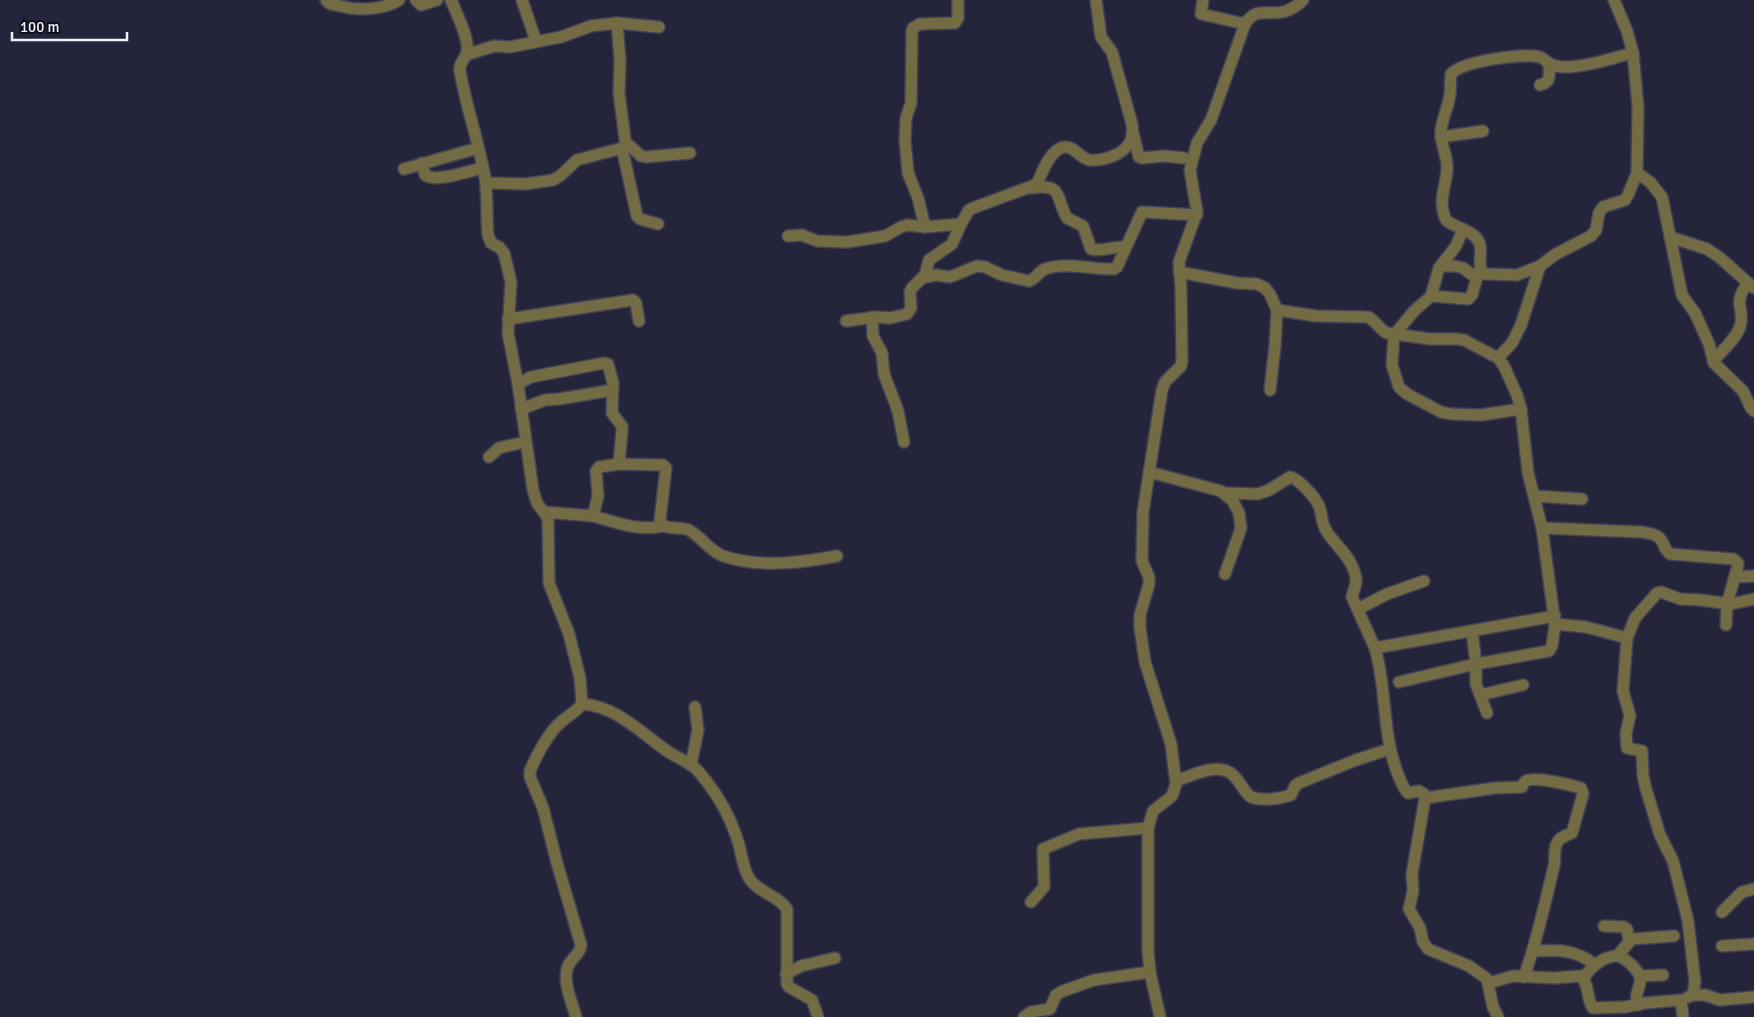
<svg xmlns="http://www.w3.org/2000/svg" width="1754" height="1017" font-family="Signika,sans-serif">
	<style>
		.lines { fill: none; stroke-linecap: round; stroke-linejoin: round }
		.minor-casing { stroke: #414255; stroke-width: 14 }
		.minor { stroke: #736b44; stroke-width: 11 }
	</style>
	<rect width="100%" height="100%" fill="#24253a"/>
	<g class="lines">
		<!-- minor casing -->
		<g class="minor-casing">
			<g id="minor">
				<path d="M326,0C330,6 334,4 340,6C358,11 383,10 399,0"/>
				<polyline points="416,0 421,5 437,0"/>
				<path d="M451,0C456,12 469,38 467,50C467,59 458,62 460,71C466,107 479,142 485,178C488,197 486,217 488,235L491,243L499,247L504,253L511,282L508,333L518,384L533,490L537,503L548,518L549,583L569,634L580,678L582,704C616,706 640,732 667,751C677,758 691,762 699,772C711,786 722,803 730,820C733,828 737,837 739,845C742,856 743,868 749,878C758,893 778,895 787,909V984L789,987L812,1000L818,1017"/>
				<polyline points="522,0 536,41"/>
				<polyline points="1203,0 1201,14 1245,24"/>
				<polyline points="617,23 620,60 619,93 626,147"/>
				<polyline points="466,55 494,46 510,47 561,37 591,26 617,23 659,27"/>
				<path d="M1540,85C1552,83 1549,73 1549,63"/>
				<polyline points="1133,133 1139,157 1142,158 1164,156 1184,158"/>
				<polyline points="1441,137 1483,131"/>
				<polyline points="622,148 637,216 640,219 658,224"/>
				<path d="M422,163L425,175C436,183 469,171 482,168"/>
				<polyline points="404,169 478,148"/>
				<polyline points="1637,173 1650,182 1662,197 1682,295 1695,313 1709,344 1714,363 1743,391 1751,408 1754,411"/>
				<polyline points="486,183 525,184 553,180 560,176 577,160 630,146 641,156 646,157 690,153"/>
				<path d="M1031,188C1064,183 1055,197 1067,218L1083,226L1091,249C1103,252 1113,246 1125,247"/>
				<path d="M961,224L969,210L973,208L1035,185L1038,182C1042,172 1051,148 1065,147C1074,146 1080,158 1089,160C1094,161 1099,160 1104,159C1123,154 1135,145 1132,124L1112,52L1101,37L1096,0"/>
				<polyline points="925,227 918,198 908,173 905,140 906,118 911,103 912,31 913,28 920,24 955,23 958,18 958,0"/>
				<polyline points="1463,229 1456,246 1439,268 1431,296 1414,311 1394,335 1392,365 1399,387 1407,394 1441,412 1451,414 1481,415 1521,409"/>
				<polyline points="788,236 802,235 817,241 848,242 885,236 901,227 908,225 925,227 961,224 952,244 929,260 925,275 912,288 910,292 911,308 907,314 890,318 876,317 846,321"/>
				<polyline points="1670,237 1707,249 1719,257 1754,288"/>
				<polyline points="1441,266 1455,266 1463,268 1471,274 1484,274"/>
				<path d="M1540,266L1517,275L1485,274C1475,267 1484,252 1479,242C1472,228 1449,227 1445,218C1438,200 1446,187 1447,169C1448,156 1440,144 1441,131C1442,118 1449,106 1450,94C1451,87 1450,81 1451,74C1462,61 1523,53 1540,57C1545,59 1548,64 1553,65C1557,67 1564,67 1568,67C1590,66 1612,58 1633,53"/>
				<polyline points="1179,272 1237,283 1257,284 1265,288 1270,294 1277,310 1275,346 1270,390"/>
				<path d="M922,278L936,275L950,277L977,266L985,267L1002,275L1029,281C1036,279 1039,271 1045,269C1068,261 1091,270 1114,269L1117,267L1142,212L1197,215"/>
				<polyline points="1431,296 1468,299 1472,295 1478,274"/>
				<path d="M1277,310L1316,316L1368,317C1376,321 1379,329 1387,333L1430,339H1457L1464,340L1498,358L1504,366L1517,395L1521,409L1528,473L1542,528L1555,624L1586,627L1627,638L1623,691L1630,716L1626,733L1627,748L1642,751L1643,776L1646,789L1660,835L1673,861L1688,921L1695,982L1693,995"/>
				<polyline points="872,317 873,336 882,353 884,374 898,411 904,442"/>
				<polyline points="508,319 633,300 636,303 639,321"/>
				<polyline points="1498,358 1512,343 1521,325 1540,266 1556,254 1591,236 1596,230 1599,213 1603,207 1625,200 1628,195 1637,173 1638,107 1633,53 1627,31 1614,0"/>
				<path d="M1713,361C1722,351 1735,340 1740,327C1746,308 1731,305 1748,283"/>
				<polyline points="518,384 531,377 604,363 608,364 613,383 612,413 622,426 622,431 619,464"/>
				<polyline points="521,409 545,400 559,399 613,390"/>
				<polyline points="489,457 499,448 525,442"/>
				<polyline points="1149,472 1221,491 1233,501 1239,513 1241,528 1225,574"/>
				<path d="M1225,493L1258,494L1269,490L1290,477C1298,478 1316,498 1319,506C1323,515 1320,521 1327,532C1337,547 1351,557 1355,574C1358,583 1354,588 1352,597L1375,648"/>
				<polyline points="1534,496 1582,499"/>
				<path d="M544,512L593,516L598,496L596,471L599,467L619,464L663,465L666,468L660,520L663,526C671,529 682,527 689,530C702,537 709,551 723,556C759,568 800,563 837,556"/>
				<path d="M593,516C615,522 640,532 663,526"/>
				<path d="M1542,528L1642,532C1651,534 1659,534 1663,543C1665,548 1665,550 1670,554L1733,559L1738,563V565L1727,604L1726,625"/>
				<polyline points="1736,577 1754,576"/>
				<polyline points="1358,609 1387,594 1424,581"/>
				<polyline points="1472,631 1476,664 1476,684 1487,713"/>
				<polyline points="1627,638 1635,618 1657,593 1661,592 1680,599 1700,600 1731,604 1754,599"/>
				<polyline points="1399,682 1476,664 1549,651 1552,646 1555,624"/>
				<polyline points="1480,695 1523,685"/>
				<polyline points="691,765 698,730 695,707"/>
				<path d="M1176,781C1191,776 1219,761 1233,775C1240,781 1243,791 1251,797C1262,801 1280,799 1291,795L1295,786L1299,783L1356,760L1390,749"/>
				<path d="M1425,798L1495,788L1522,787C1522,786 1525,781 1526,781C1535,776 1571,785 1581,788L1583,794L1572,833C1566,835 1560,837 1557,843C1553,850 1556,859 1554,866C1545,903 1537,941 1524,977"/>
				<polyline points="1031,902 1044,887 1043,849 1079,834 1148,828"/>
				<polyline points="1722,912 1742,892 1754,889"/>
				<polyline points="1604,926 1624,927 1627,929 1629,942"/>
				<polyline points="1722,946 1754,944"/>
				<path d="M1533,951C1557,950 1575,949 1594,964"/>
				<path d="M1617,956C1626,958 1642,972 1640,982C1639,992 1634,993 1638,1005"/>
				<polyline points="786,974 801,966 835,958"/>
				<polyline points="1640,976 1663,975"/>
				<path d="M1583,978C1593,966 1601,957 1617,956L1632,939L1674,936"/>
				<path d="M1489,983L1513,976L1554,978L1580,976C1590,983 1586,999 1593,1008L1625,1007L1645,1003L1681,1000L1683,1017"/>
				<polyline points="1688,997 1693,995 1705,995 1720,1000 1754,997"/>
				<path d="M576,1017C572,1002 562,981 568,966C572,957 580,955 581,945L557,863L543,808L530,777V771C536,756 549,732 561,722C569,715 576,712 582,704"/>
				<polyline points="1024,1017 1031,1012 1050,1009 1056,995 1063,991 1094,980 1150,972"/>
				<path d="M1160,1017L1150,972L1148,952V828L1153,811L1172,796L1176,784L1171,744L1145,662L1140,628V615L1149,584V577L1142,561L1143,512L1162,390L1165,382L1181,366L1182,361L1181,289L1179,262L1197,212L1190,170L1197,143L1211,120L1245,24C1257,5 1269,17 1286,11C1292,9 1299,4 1303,0"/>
				<path d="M1498,1017L1493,1007L1487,979L1469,966L1428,949L1423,942L1420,928L1409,909L1413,891L1412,874L1425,798L1424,794L1419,791L1408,793C1402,787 1400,779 1397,772C1382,732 1387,689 1375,648L1555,616"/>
			</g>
		</g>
		<!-- minor -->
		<use href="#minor" class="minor"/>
	</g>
	<!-- scale -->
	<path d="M12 32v8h115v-8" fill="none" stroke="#f0f2fe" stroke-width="2.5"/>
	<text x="20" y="32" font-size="15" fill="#f0f2fe" stroke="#0e0f19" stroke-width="4" paint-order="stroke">100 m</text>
</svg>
